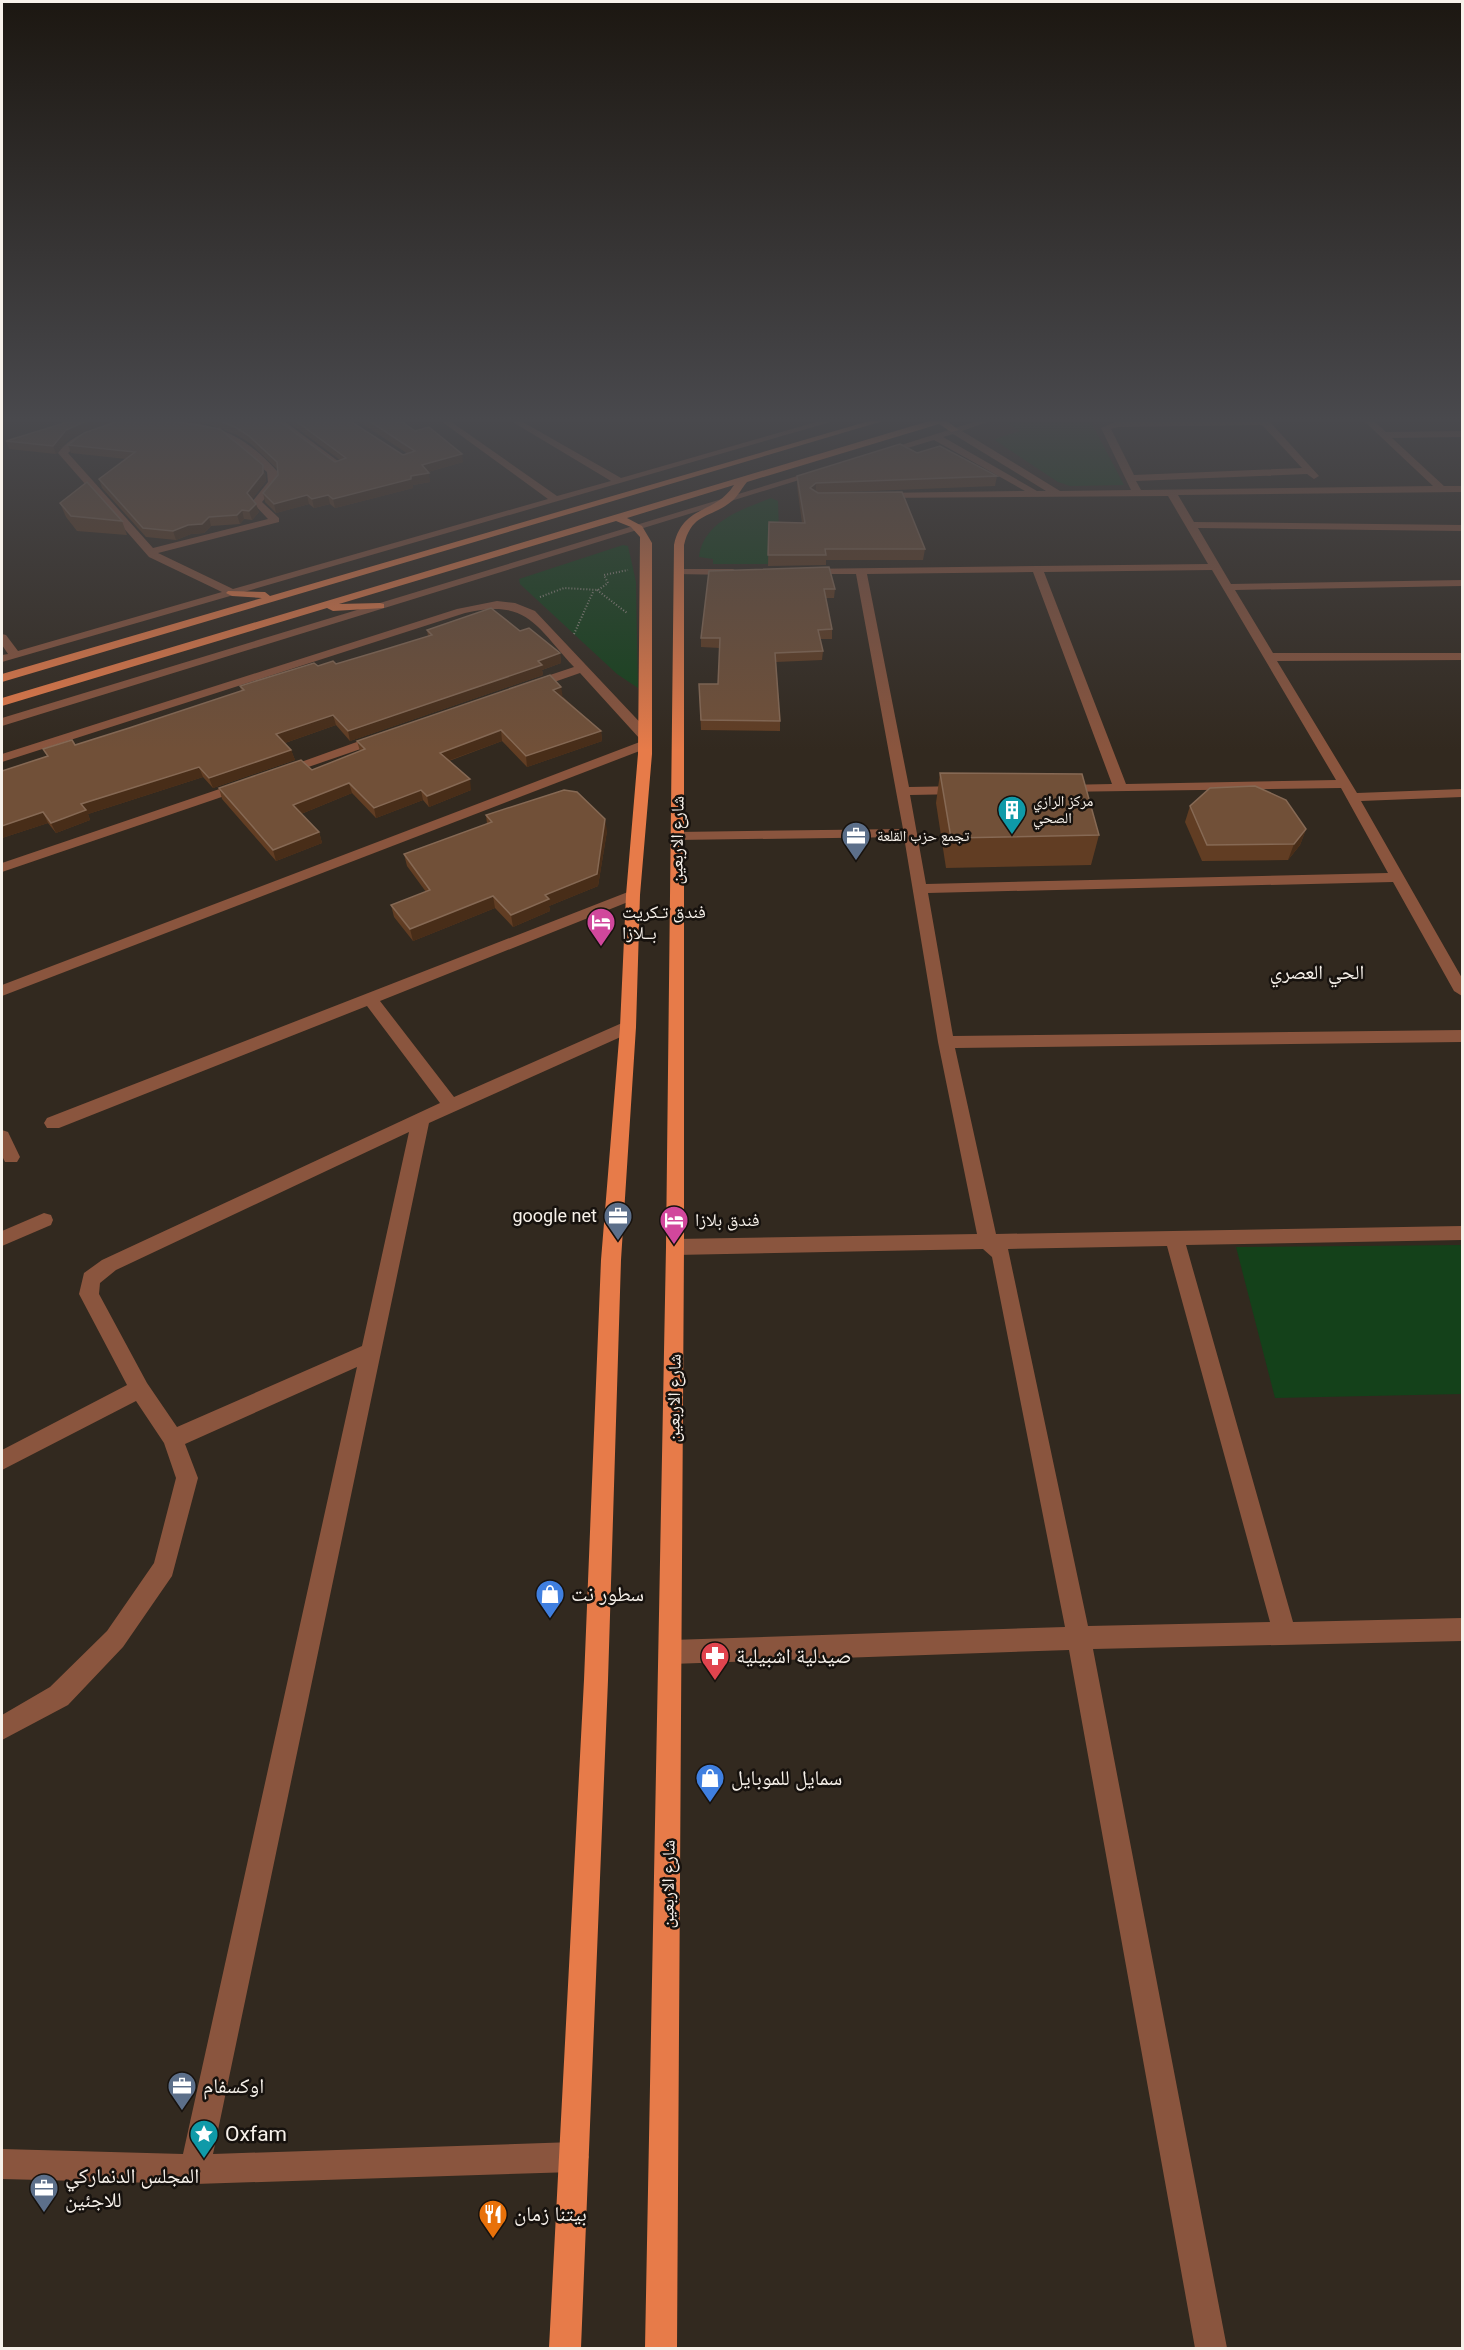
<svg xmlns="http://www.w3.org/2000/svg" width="1464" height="2350" font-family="Roboto,'Noto Naskh Arabic',sans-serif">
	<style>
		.green { fill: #14411a }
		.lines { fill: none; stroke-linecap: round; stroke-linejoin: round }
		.path { stroke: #999289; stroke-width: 2; stroke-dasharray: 1 2; stroke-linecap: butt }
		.minor { fill: #8a553e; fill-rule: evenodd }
		.major { fill: #e77b49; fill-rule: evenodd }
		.wall { fill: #613d23 }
		.shaded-wall { fill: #482d18 }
		.building { fill: #715038; stroke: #866954; stroke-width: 1.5 }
		.labels { text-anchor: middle; stroke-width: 5; stroke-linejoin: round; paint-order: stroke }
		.far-poi-label { font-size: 15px; fill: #f7f1ea; stroke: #17120e; text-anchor: start }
		.street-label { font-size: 18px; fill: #f7f1ea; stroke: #17120e }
		.poi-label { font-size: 18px; fill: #f7f1ea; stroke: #17120e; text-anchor: start }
		.neighbourhood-label { font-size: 20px; fill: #f7f1ea; stroke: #17120e }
		.near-poi-label { font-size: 21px; fill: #f7f1ea; stroke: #17120e; text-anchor: start }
	</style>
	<rect width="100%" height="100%" fill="#32291f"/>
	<!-- green -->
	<g class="green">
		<polygon points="1002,421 1094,421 1091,422 1124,485 1070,486 1058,482 996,441 995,439 1020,431"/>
		<path d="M771,498L778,501L779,533L770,564H713V559L699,557C703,522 742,509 771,498Z"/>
		<polygon points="623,545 628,546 636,582 638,688 617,674 520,584 519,579"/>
		<polygon points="1462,1245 1462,1394 1275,1398 1236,1247"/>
	</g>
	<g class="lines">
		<!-- path -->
		<g class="path">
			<polyline points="597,590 627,613"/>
			<polyline points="540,597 564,588 598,590 608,583 604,575 628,570"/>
			<polyline points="574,634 593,592"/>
		</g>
		<!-- minor -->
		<g class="minor">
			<path d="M122,421H136L86,439L68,453L153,548L268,519L252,502L268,482L267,472L223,435L160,424L156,421C209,421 240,430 277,471L278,482L262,502L279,518V522L158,553L233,589L548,499L441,421H450L557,496L611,481L511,421H521L621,478L820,421H834L2,662V655L8,654L2,645V634L6,635L18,651L222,592L149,557L58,453C72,433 99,427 122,421Z"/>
			<polygon points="274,421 284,421 346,467 338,469"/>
			<path d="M977,421H990L962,431L1060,491L1131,490L1101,428L1117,421H1269L1319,476L1314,479L1307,474L1136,481L1141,490L1433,486L1364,421H1374L1386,432L1462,431V437L1392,438L1444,486H1462V492L1178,495L1194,522L1462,525V531L1198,528L1231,584L1462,580V586L1235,590L1273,653H1462V660L1277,661L1357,793L1462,789V797L1361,801L1462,978V996L1454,991L1393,882L928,893L953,1036L1462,1030V1042L955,1048L996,1234L1462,1226V1240L1186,1245L1293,1622L1462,1618V1641L1093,1649L1227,2348H1195L1069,1650L671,1664L663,1660L659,1652L663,1644L671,1640L1065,1627L992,1257L983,1249L675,1255L668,1252L666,1247L668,1242L675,1239L977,1234L938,1042L904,837L677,840L670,836L677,832L903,829L856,574H806L802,573V569L1208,564L1168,496L875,498V494L879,493L1025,491L934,440L881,456L876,453ZM1262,425L1302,468L1134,475L1111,429L1118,427ZM953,434L1046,491H1037L943,437ZM1212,570L1336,780L1126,784L1044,572ZM1033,572L1112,784L1062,785L1057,786V792L1341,788L1388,873L926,884L910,795L962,794L969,790L962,786L909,787L867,574ZM1167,1246L1270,1622L1088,1626L1008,1249Z"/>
			<polygon points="817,470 825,472 2,726 2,718"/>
			<polygon points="679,569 733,569 738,572 733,575 675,574 674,572"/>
			<path d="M497,601L515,603L535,611L650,733V739H640L580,673L534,689H526V683L574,667C536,626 527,598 465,613L2,762V754L457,609Z"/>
			<polygon points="379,734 384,735 384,741 288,774 283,775 276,771"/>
			<polygon points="645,740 651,744 650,747 2,996 2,985"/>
			<polygon points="243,781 248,782 248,788 2,872 2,863"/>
			<path d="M633,890L638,892L640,895L638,898L380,1001L454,1097L622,1023H634L636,1027L634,1031L429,1123L213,2154L574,2142L584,2147L589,2157L584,2167L574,2172L195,2184L2,2179V2149L183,2154L357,1367L185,1444L198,1478L172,1576L123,1647L68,1705L2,1740V1715L50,1687L107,1631L154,1563L176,1478L164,1443L136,1401L2,1470V1450L127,1385L79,1294L84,1273L102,1260L440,1103L367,1006L59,1128H47L44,1123L47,1118ZM409,1132L362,1346L177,1427L147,1383L99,1294L100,1283L116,1270Z"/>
			<polygon points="2,1130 8,1132 20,1157 17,1162 5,1162 2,1156"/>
			<polygon points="44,1213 51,1215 53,1220 51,1225 2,1246 2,1231"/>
		</g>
		<!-- major -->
		<g class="major">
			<polygon points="869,421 883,421 2,682 2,674 262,598 232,596 226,593 228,591 265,592 270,596"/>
			<path d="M929,421H947L959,430L951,432L939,424L747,482C742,488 738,496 732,501C710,519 692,512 684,545V1247L677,2348H645L666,1247L674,545C683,504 715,515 734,485L627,518L642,526L652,543V754L640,895L636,1027L621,1260L608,1680L581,2348H549L584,1680L601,1260L620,1027L626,895L638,754L640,537L631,527L616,521L339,604L380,603L384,604V608L333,611L327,608L2,706V698Z"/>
		</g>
	</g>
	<!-- wall -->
	<g class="wall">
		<polygon points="62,421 115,421 86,430 69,439 56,454 9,449 6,441 63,423"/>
		<polygon points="118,421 265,473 266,481 252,499 259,512 252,520 244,519 240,524 211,526 204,533 191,534 176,540 146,537 102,488 99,479 126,459 71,453 68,445"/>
		<polygon points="176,421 279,421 335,462 340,460 287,421 350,421 403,455 408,454 358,421 401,421 463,462 428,472 430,482 413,485 413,488 335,508 330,504 314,508 309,504 276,513 265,502 263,493 278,475 277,469 251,444 237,435 208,424"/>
		<polygon points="917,453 997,476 995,486 822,493 925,549 923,560 826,560 826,565 768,566 769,522 802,523 797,486 797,476"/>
		<polygon points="60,503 122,521 127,535 77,531 66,517"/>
		<polygon points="709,571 835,589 834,598 826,598 832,629 832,639 820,639 823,651 822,660 776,662 780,721 780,731 701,730 699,684 718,684 720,648 701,647 701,638"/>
		<polygon points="427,630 520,631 560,653 561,663 542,670 543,675 350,741 336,725 285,743 291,750 295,760 213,788 203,777 88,814 90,820 56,833 48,823 2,838 2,771 47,756 43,749 75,745 129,728 241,691 240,686 318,666 336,664 383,650 428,636"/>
		<polygon points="563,697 601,731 602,741 527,767 502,741 449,761 471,790 429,807 423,800 376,818 352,793 301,814 319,832 322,843 276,861 222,799 219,788 312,770 360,751 357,741"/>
		<polygon points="940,773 1099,835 1091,865 946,868 936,803"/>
		<polygon points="1190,806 1306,829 1300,845 1288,860 1202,861 1185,822"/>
		<polygon points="486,815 607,831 598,886 549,906 550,911 513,927 495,908 413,941 394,917 391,905 426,892 407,866 404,854 487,824"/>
	</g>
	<!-- shaded-wall -->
	<g class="shaded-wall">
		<polygon points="83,421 115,421 86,430 69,439 56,454 53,446 66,430"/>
		<polygon points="462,454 463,462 424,473 422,465"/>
		<polygon points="263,465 266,481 250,502 247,493"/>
		<polygon points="429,473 430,482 413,485 413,488 335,508 333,499 411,476"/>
		<polygon points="816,483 816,493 810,488"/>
		<polygon points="307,495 309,504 276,513 274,504"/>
		<polygon points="328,495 330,504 314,508 312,499"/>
		<polygon points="256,504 259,512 252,520 249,511"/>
		<polygon points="242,510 244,519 240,524 237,515"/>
		<polygon points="209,517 211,526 204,533 191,534 176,540 173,531"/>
		<polygon points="560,653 561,663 542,670 543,675 350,741 348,731"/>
		<polygon points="561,687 563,698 553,690"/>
		<polygon points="333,715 336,725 279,745 276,734"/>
		<polygon points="501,730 502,741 442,763 440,753"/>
		<polygon points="601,731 602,741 527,767 526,756"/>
		<polygon points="291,750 295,760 213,788 209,778"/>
		<polygon points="199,767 203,777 88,814 90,820 56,833 51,823 81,804"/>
		<polygon points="470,779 471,790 429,807 427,796"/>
		<polygon points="349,783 352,793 296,816 293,805"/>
		<polygon points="421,790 423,800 376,818 374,808"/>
		<polygon points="43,812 48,823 2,838 2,826"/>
		<polygon points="605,819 607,831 598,886 549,906 550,911 513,927 511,915 545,895"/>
		<polygon points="1306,829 1300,845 1288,860 1294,844"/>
		<polygon points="319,832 322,843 276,861 273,850"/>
		<polygon points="493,896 495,908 413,941 410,929"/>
	</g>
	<!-- building -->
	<g class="building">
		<polygon points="71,421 86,421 66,430 53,446 6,441"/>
		<polygon points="118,421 172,421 220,429 263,465 263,473 247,493 256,504 249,511 242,510 237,515 209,517 202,524 188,525 173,531 143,528 99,479 135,452 68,445 84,433"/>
		<polygon points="219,421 279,421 335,462 346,458 296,421 350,421 403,455 415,451 369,421 401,421 415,431 429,427 462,454 422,465 429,473 411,476 411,479 333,499 328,495 312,499 307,495 274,504 263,493 278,475 277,462 249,436 235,427"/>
		<polygon points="900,444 917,453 940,446 997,476 816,483 810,488 818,493 902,492 925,549 825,549 826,555 768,555 769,522 805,523 797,476"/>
		<polygon points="87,482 122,521 71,516 60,503"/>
		<polygon points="829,567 835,589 824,589 832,629 818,630 823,651 775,653 780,721 701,720 699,684 718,684 720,638 701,638 709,571"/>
		<polygon points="491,608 520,631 529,628 560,653 538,661 542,665 348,731 333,715 276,734 291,750 209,778 199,767 81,804 86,810 51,823 43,812 2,826 2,771 48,756 43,749 72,740 75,745 129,728 244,690 240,686 314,663 318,666 333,661 336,664 383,650 432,635 427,630"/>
		<polygon points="550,675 561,687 553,690 601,731 526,756 501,730 440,753 470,779 427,796 421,790 374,808 349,783 293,805 319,832 273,850 219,788 301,760 312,770 365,749 357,741"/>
		<polygon points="940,773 1082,774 1099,835 951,838"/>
		<polygon points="1255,786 1286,800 1306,829 1294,844 1207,845 1190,806 1210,788"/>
		<polygon points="564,790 577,792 605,819 597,874 545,895 549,899 511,915 493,896 410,929 391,905 430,890 404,854 492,822 486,815"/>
	</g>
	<!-- sky -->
	<linearGradient id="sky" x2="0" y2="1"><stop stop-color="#1c1711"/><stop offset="0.56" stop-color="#49494d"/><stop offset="1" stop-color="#49494d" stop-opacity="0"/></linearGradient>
	<rect width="1464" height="750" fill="url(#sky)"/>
	<!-- icons -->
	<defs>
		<g id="building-pin" transform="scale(1.5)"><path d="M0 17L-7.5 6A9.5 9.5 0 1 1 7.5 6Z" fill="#0f9aa8" stroke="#17120e"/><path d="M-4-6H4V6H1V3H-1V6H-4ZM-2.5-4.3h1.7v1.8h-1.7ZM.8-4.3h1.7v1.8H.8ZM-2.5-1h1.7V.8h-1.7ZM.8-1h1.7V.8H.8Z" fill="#fff"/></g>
		<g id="office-pin" transform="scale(1.5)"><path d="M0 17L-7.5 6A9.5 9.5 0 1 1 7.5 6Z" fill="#5c6f8a" stroke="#17120e"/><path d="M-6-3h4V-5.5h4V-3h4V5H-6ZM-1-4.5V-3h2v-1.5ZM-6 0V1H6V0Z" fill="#fff"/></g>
		<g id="hotel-pin" transform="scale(1.5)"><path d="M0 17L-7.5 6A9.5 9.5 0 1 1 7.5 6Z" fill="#d1479c" stroke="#17120e"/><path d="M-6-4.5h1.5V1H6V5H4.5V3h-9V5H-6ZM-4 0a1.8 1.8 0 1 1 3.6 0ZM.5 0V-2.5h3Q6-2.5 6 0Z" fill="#fff"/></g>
		<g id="shop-pin" transform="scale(1.5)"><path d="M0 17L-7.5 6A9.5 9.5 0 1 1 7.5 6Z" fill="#3f7fe0" stroke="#17120e"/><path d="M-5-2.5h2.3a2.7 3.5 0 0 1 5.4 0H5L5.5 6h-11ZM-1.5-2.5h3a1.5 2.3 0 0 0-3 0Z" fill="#fff"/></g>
		<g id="pharmacy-pin" transform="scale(1.5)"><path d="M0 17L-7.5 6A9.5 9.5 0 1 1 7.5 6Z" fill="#e0444e" stroke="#17120e"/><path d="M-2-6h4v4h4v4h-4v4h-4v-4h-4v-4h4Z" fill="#fff"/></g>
		<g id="sight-pin" transform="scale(1.5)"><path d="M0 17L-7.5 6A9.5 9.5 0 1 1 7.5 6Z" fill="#0f9aa8" stroke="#17120e"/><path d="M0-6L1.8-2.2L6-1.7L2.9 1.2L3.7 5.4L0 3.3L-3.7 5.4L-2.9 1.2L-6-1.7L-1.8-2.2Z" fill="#fff"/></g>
		<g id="restaurant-pin" transform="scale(1.5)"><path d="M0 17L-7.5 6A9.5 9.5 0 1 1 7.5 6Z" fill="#e8710a" stroke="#17120e"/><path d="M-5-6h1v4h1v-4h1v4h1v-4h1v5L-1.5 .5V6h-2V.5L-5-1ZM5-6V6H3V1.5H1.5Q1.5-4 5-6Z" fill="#fff"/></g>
	</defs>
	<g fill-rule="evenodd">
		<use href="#building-pin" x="1012" y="810"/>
		<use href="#office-pin" x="856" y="836"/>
		<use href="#hotel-pin" x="601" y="922"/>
		<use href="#office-pin" x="618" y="1216"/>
		<use href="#hotel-pin" x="674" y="1220"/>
		<use href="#shop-pin" x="550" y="1594"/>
		<use href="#pharmacy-pin" x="715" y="1656"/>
		<use href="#shop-pin" x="710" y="1778"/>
		<use href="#office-pin" x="182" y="2086"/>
		<use href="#sight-pin" x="204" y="2134"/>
		<use href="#office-pin" x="44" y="2188"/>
		<use href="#restaurant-pin" x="493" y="2214"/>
	</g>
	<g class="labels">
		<!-- far-poi labels -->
		<g class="far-poi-label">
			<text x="1033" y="806">مركز الرازي<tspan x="1033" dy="17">الصحي</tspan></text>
			<text x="877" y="841">تجمع حزب القلعة</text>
		</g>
		<!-- street labels -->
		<g class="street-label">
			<text transform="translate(677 840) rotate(-89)" y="6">شارع الاربعين</text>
			<text transform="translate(674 1398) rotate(-89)" y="6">شارع الاربعين</text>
			<text transform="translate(668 1884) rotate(-89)" y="6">شارع الاربعين</text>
		</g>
		<!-- poi labels -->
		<g class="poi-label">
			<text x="622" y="918">فندق تـكريت<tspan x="622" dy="21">بــلازا</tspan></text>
			<text x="597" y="1222" text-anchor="end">google net</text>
			<text x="695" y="1226">فندق بلازا</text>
		</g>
		<!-- neighbourhood labels -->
		<g class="neighbourhood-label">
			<text x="1317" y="979">الحي العصري</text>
		</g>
		<!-- near-poi labels -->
		<g class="near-poi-label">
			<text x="571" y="1601">سطور نت</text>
			<text x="736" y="1663">صيدلية اشبيلية</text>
			<text x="731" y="1785">سمايل للموبايل</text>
			<text x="203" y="2093">اوكسفام</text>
			<text x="225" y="2141">Oxfam</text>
			<text x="65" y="2183">المجلس الدنماركي<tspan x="65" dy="24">للاجئين</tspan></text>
			<text x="514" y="2221">بيتنا زمان</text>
		</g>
	</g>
	<!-- border -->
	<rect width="1464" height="2350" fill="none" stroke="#f7f1ea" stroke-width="6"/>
</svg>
